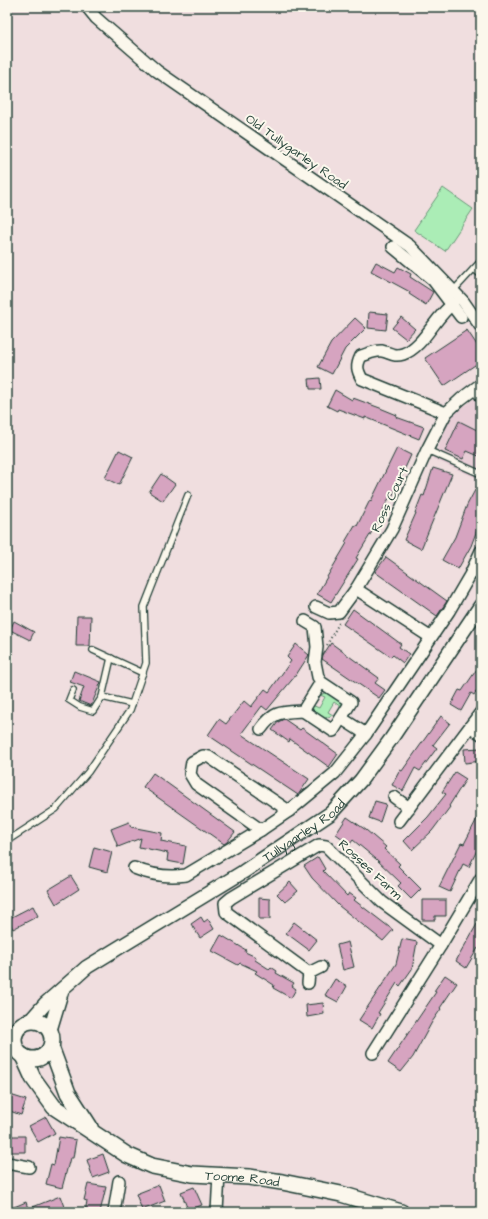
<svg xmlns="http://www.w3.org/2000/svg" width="488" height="1219" font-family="'Architects Daughter',sans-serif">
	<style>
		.built { fill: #e8cdd6 }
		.green { fill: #abedb6; stroke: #659575 }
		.building { fill: #d6a4c0; stroke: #1f3d34 }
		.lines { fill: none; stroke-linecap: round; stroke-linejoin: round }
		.service-casing { stroke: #1f3d34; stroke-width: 8 }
		.minor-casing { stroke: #1f3d34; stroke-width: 14 }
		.tertiary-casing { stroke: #1f3d34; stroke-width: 16 }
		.secondary-casing { stroke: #1f3d34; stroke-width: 18 }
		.path { stroke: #1f3d34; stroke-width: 2; stroke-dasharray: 1 3; stroke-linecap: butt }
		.service { stroke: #fbf7ec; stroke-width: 5.5 }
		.minor { stroke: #fbf7ec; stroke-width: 11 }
		.tertiary { stroke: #fbf7ec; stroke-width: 13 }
		.secondary { stroke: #fbf7ec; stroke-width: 15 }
		.labels { text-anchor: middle; stroke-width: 4; stroke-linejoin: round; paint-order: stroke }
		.street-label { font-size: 13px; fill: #1f3d34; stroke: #fbf7ec }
	</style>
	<rect width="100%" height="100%" fill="#f0dedf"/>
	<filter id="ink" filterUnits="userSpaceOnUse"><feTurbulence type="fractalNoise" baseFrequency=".025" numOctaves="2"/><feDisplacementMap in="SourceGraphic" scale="8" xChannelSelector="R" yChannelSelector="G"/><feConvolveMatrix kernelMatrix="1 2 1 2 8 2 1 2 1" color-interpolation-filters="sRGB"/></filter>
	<g filter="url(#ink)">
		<!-- built -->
		<polygon class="built" points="481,394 481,480 433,459 451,416"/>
		<!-- green -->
		<g class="green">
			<polygon points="443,188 473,209 445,251 414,230"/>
			<polygon points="330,691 341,701 341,707 334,702 328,712 333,715 323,719 314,715 312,705 319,708 325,697 320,695"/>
			<polygon points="350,1206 368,1212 345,1212"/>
		</g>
		<!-- building -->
		<g class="building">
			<polygon points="376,262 395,272 398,267 411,274 410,277 433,292 426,305 409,294 410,292 371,271"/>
			<polygon points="369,312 388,314 386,330 368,328"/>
			<polygon points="401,317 415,329 406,339 392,328"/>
			<polygon points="355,318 366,328 345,349 332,374 318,367 331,343"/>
			<polygon points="467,330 481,351 481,361 444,386 425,358"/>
			<polygon points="320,378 321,389 310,389 309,379"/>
			<polygon points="335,390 352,400 353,398 380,408 397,415 396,417 424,427 419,439 365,417 365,419 338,409 337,411 327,406"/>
			<polygon points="459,421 481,432 481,457 467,451 463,459 445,451"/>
			<polygon points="397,448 411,455 391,499 389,498 376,525 356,558 358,559 331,602 317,594 347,543 345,542 355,525 357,526 370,500 371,501"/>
			<polygon points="119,450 133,457 119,485 105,478"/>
			<polygon points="433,468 452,474 421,549 404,540 416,513 415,513 422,495 424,496"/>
			<polygon points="161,474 175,484 163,501 149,492"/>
			<polygon points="481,479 481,519 471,546 458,569 442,560 455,537 467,505"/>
			<polygon points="386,557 447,601 437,616 375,572"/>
			<polygon points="353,609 401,644 399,647 409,654 403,663 393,655 391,657 343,624"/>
			<polygon points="77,616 91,616 90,646 76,646"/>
			<polygon points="14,621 34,632 30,640 10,630"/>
			<polygon points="331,643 379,678 375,683 385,690 379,698 322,659 323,655"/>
			<polygon points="296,644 309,655 296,675 267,710 262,706 241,734 309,779 298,795 208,735 219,719 226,724 244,701 251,707 265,689 269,692 291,661 287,657"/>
			<polygon points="477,669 481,672 477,681 481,684 474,695 471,693 461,711 451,705 459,690 462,691"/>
			<polygon points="74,671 101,682 91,706 79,701 84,687 70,682"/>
			<polygon points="441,716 450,723 433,745 437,748 420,771 415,768 403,791 392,785 400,770 402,771"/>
			<polygon points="284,719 300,730 302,728 338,754 329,767 290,739 289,742 272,730 278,722"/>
			<polygon points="481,748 481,761 465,763 464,749"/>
			<polygon points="455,772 466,779 449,806 450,807 432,831 412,850 404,841 428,817 446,794 442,792"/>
			<polygon points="153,773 235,832 227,842 224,844 143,787"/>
			<polygon points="375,801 386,804 380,822 369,818"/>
			<polygon points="481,811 481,840 477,850 469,867 463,864 450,892 439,887 461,843 464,844"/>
			<polygon points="347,817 366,830 386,847 384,849 400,864 398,866 421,889 411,899 398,886 401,883 376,859 353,840 350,844 336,834"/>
			<polygon points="129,822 131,827 162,833 161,841 186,846 183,864 167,861 168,853 139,847 141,838 118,847 111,829"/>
			<polygon points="94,847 112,852 107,872 89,867"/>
			<polygon points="318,857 325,869 323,871 347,896 349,893 356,898 354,900 393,930 383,941 339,906 312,878 304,866"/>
			<polygon points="71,876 79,889 56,904 48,890"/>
			<polygon points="290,882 298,891 285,902 277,894"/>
			<polygon points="259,898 270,899 270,919 259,919"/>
			<polygon points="422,900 446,900 446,916 435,916 435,920 422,920"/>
			<polygon points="33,906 38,916 13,929 8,919"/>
			<polygon points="201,917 204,922 208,919 214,929 200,938 191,924"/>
			<polygon points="481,917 481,950 478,948 466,968 456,961"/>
			<polygon points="294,922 317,940 309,950 286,933"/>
			<polygon points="221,935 246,950 245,952 256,957 255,960 269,969 271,967 277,971 276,973 294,983 292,986 296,989 291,998 273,988 274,985 255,973 257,971 240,963 238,965 212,951"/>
			<polygon points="402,939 417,942 412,969 400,986 397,983 378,1013 380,1014 372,1028 359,1020 396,964"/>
			<polygon points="348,942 354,967 343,970 337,945"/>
			<polygon points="445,975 457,983 440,1008 441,1009 432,1022 413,1057 401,1072 388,1063 436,992 434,991"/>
			<polygon points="335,979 347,986 338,1002 325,995"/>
			<polygon points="323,1003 324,1014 307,1017 306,1005"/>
			<polygon points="7,1094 26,1100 21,1115 7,1110"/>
			<polygon points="46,1117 55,1133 38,1142 29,1126"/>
			<polygon points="12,1136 25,1136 25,1152 7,1152 7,1139"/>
			<polygon points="59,1137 76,1140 73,1158 70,1158 62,1188 46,1184 51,1164 54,1165"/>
			<polygon points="103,1154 109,1172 93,1178 87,1160"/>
			<polygon points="88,1184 106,1187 100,1212 85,1212 87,1201 84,1200"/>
			<polygon points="159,1185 165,1201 142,1210 136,1194"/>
			<polygon points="194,1187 202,1205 188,1210 181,1192"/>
			<polygon points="60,1196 66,1212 7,1212 7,1210 26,1202 28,1209"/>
		</g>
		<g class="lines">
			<!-- service casing -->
			<g class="service-casing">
				<g id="service">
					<polyline points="474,269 481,275"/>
					<polyline points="454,290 481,261"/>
					<polyline points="473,390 481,401"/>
					<polyline points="427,450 481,474"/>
					<polyline points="93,650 143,673"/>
					<polyline points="73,690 69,700 80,707 93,711 102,697 111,658"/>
					<polyline points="102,697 132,704"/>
					<polyline points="7,841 56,809 88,772 130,710 146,663 144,607 188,495"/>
				</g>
			</g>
			<!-- minor casing -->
			<g class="minor-casing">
				<g id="minor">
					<polyline points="87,7 96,18 157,71 410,246 463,301 481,327"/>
					<polyline points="393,247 433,280 461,317"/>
					<path d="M446,413L362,379C357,370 356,366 361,356C368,354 376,350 382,351C391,353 394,357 403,354C424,347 435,316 453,304"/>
					<polyline points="356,589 430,637"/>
					<polyline points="316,607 329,613 339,612 356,589 392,529 427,450 446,413 461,399 481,384"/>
					<polyline points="305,621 315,627 317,647 315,662 318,677 321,682 351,702 333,731 303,711 321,682"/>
					<polyline points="341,718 366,734"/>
					<polyline points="471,727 481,734"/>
					<path d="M261,729C274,711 281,712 303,711"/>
					<polyline points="394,797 409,808"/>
					<polyline points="399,821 481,712"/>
					<polyline points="261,830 196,784 190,774 192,762 203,756 209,757 289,811"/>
					<path d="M134,868C151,875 167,878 186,875L261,830L289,811L335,773L366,734L449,611L470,575L481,551"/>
					<polyline points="309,973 226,912 225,903 231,898 319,845 326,846 382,902 441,945"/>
					<polyline points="308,983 309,973 321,967"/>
					<polyline points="373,1053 441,945 481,878"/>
					<polyline points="7,1163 29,1167"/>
					<polyline points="114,1212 119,1181"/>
					<polyline points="217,1212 219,1174"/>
				</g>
			</g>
			<!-- tertiary casing -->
			<g class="tertiary-casing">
				<g id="tertiary">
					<path id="s1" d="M30,1021L45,1004L87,967L243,872L331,813L361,780L391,739L481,605"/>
					<polyline points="50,1030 62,990"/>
				</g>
			</g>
			<!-- secondary casing -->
			<g class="secondary-casing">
				<g id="secondary">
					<circle cx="33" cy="1040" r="19"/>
					<polyline points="51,1047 68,1093 90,1127"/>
					<path id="s2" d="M23,1056L33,1078L54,1107L127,1155L152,1166L192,1174L249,1177L282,1182L341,1194L401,1212"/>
				</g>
			</g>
			<!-- path -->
			<g class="path">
				<polyline points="481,202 478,205 481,210"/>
				<polyline points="327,645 339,623"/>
			</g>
			<!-- service -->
			<use href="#service" class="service"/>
			<!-- minor -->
			<use href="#minor" class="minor"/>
			<!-- tertiary -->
			<use href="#tertiary" class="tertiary"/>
			<!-- secondary -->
			<use href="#secondary" class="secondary"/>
		</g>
	</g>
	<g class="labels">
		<!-- street labels -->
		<g class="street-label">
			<text transform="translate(297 151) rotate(35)" y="5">Old Tullygarley Road</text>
			<text transform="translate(389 499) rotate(-65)" y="5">Ross Court</text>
			<text dy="5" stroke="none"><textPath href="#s1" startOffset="335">Tullygarley Road</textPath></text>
			<text transform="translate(371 869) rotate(43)" y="5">Rosses Farm</text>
			<text dy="5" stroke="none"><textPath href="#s2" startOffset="266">Toome Road</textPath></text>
		</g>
	</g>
	<!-- margin -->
	<rect width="488" height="1219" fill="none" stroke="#fbf7ec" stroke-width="24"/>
	<rect x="12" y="12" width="464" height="1195" fill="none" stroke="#1f3d34" stroke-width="1.5" filter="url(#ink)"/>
</svg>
